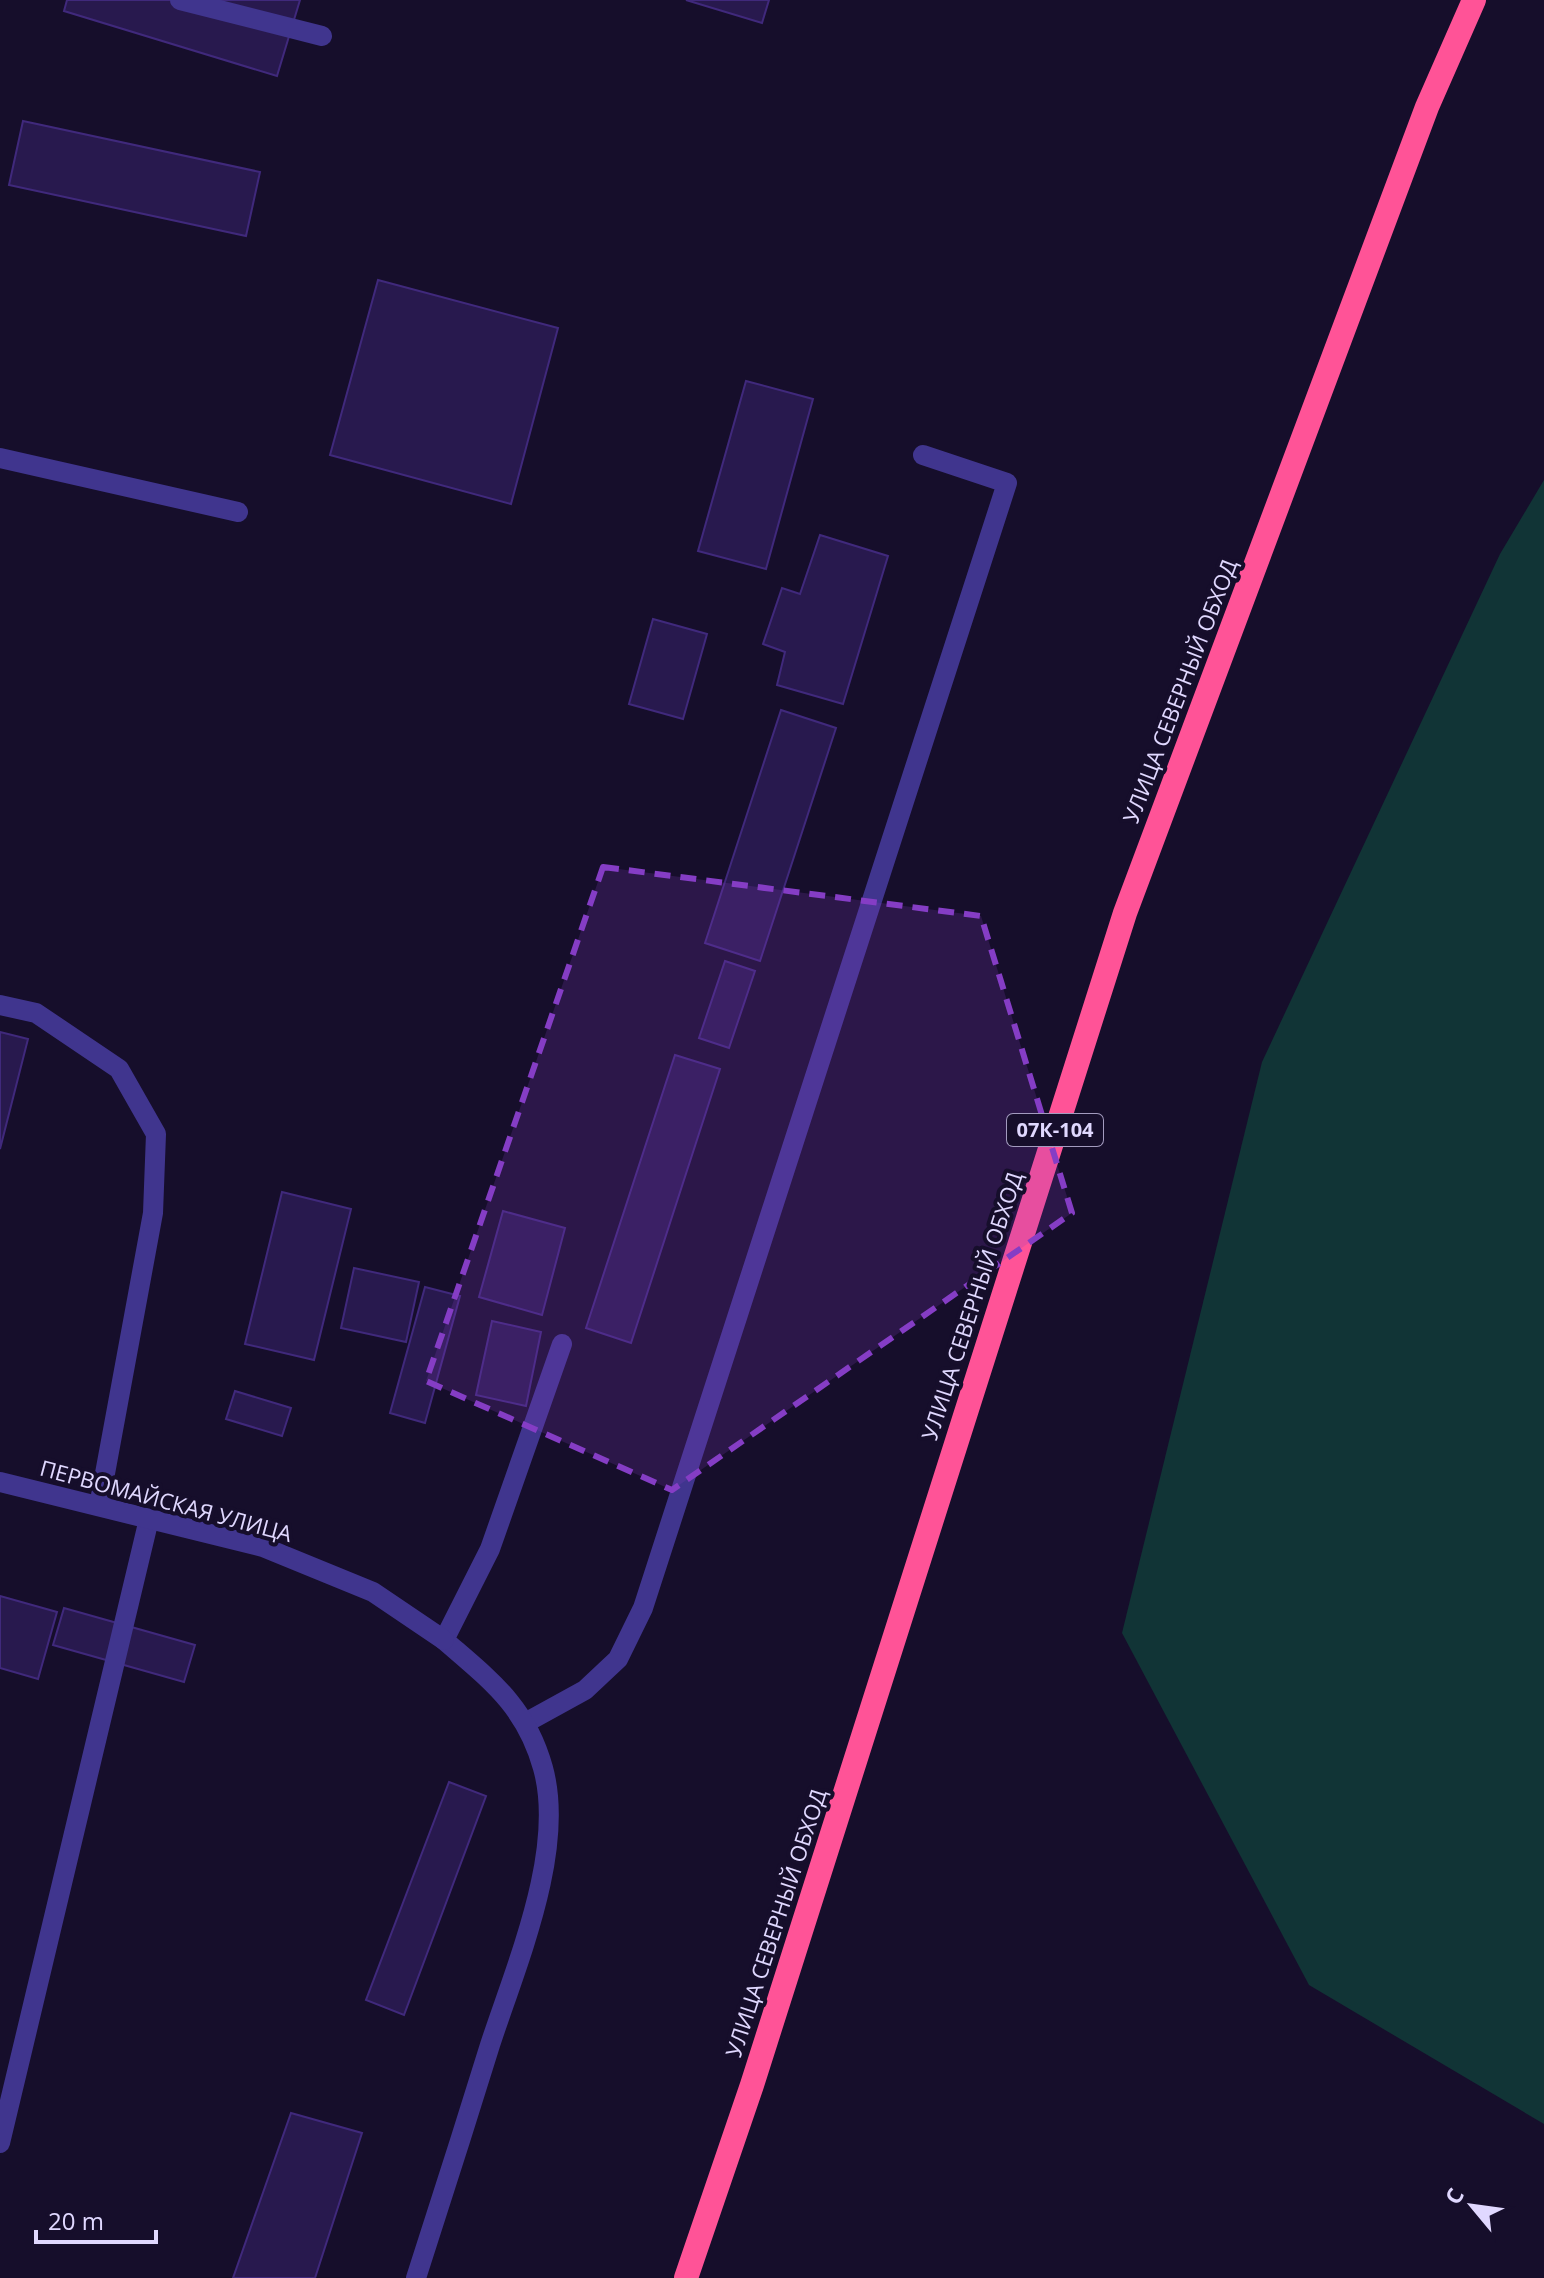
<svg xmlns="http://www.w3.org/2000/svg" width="1544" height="2278" font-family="'Open Sans',sans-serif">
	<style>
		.green { fill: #113436 }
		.building { fill: #28194e; stroke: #40297c; stroke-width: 2 }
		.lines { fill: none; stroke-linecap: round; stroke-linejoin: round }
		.lane { stroke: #40358e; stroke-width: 20 }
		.street { stroke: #40358e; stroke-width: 20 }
		.highway { stroke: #ff5397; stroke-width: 24 }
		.marked { fill: #853dc5; fill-opacity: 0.2; stroke: #853dc5; stroke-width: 6; stroke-dasharray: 16 10; stroke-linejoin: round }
		.labels { text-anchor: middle; stroke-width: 8; stroke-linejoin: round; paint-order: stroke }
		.shield { fill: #160e2b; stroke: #a39bbf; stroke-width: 2 }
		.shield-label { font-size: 20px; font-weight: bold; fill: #e0d8ff }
		.street-label { font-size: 22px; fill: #e0d8ff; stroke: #160e2b }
	</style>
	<rect width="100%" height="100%" fill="#160e2b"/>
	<!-- green -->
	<polygon class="green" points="1544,480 1544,2124 1309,1985 1122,1633 1262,1062 1500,554"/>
	<!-- building -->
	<g class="building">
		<polygon points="67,0 300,0 277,76 64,11"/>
		<polygon points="686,0 769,0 762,23"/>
		<polygon points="23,121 260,172 246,236 9,185"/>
		<polygon points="378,280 558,328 511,504 330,455"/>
		<polygon points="746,381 813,399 766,569 698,551"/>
		<polygon points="820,535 888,556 843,704 777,685 785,652 763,644 782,588 800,594"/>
		<polygon points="653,619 707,634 683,719 629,704"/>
		<polygon points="781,710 836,728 760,961 705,943"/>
		<polygon points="725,961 755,971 729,1048 699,1038"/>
		<polygon points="0,1032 28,1039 0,1149"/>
		<polygon points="675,1055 720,1069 631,1343 586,1328"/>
		<polygon points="282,1192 351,1209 314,1360 245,1344"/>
		<polygon points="503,1211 565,1228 542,1315 479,1297"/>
		<polygon points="354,1268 419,1282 406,1342 341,1328"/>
		<polygon points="425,1287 460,1296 425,1423 390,1413"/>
		<polygon points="492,1321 541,1332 526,1406 476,1395"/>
		<polygon points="235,1391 291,1408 282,1436 226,1419"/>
		<polygon points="0,1596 57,1612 38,1679 0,1668"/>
		<polygon points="64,1608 195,1645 184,1682 53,1645"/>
		<polygon points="449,1782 486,1796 404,2015 366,2000"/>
		<polygon points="291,2113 362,2133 315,2278 233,2278"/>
	</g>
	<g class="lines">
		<!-- lane -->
		<g class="lane">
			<polyline points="180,0 322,36"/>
			<polyline points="0,458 238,512"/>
			<polyline points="0,1005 36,1013 119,1069 156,1134 153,1213 99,1506"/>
			<polyline points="525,1723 585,1690 618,1659 643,1608 1007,483 923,455"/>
			<polyline points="0,2143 149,1519"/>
			<path d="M416,2278C441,2200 466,2123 490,2045C516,1965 566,1851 543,1768C526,1706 490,1680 444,1640L490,1549L562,1344"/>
		</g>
		<!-- street -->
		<polyline class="street" points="0,1482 263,1547 373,1592 444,1640"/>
		<!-- highway -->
		<polyline class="highway" points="686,2278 752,2085 1125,913 1427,107 1474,0"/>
	</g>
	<!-- marked area -->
	<path class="marked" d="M603,867L981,916L1072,1213L672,1490L426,1381Z"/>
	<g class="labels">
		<!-- shield labels -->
		<rect class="shield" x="1007" y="1114" width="96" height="32" rx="6"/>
		<g class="shield-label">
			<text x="1055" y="1137">07К-104</text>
		</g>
		<!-- street labels -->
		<g class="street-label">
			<text transform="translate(1180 691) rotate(-69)" y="8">УЛИЦА СЕВЕРНЫЙ ОБХОД</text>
			<text transform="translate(972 1306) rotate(-72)" y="8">УЛИЦА СЕВЕРНЫЙ ОБХОД</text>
			<text transform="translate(166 1501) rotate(15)" y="8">ПЕРВОМАЙСКАЯ УЛИЦА</text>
			<text transform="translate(776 1923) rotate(-72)" y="8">УЛИЦА СЕВЕРНЫЙ ОБХОД</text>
		</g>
	</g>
	<!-- north arrow -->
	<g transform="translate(1472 2206) rotate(299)" stroke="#160e2b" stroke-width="6" paint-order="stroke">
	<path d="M0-6L14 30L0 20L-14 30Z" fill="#e0d8ff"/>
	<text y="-12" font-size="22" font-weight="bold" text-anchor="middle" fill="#e0d8ff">С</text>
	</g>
	<!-- scale -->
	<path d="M36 2230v12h120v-12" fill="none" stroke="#e0d8ff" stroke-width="4"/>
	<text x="48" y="2230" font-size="24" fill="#e0d8ff" stroke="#160e2b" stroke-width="6" paint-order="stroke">20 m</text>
</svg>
